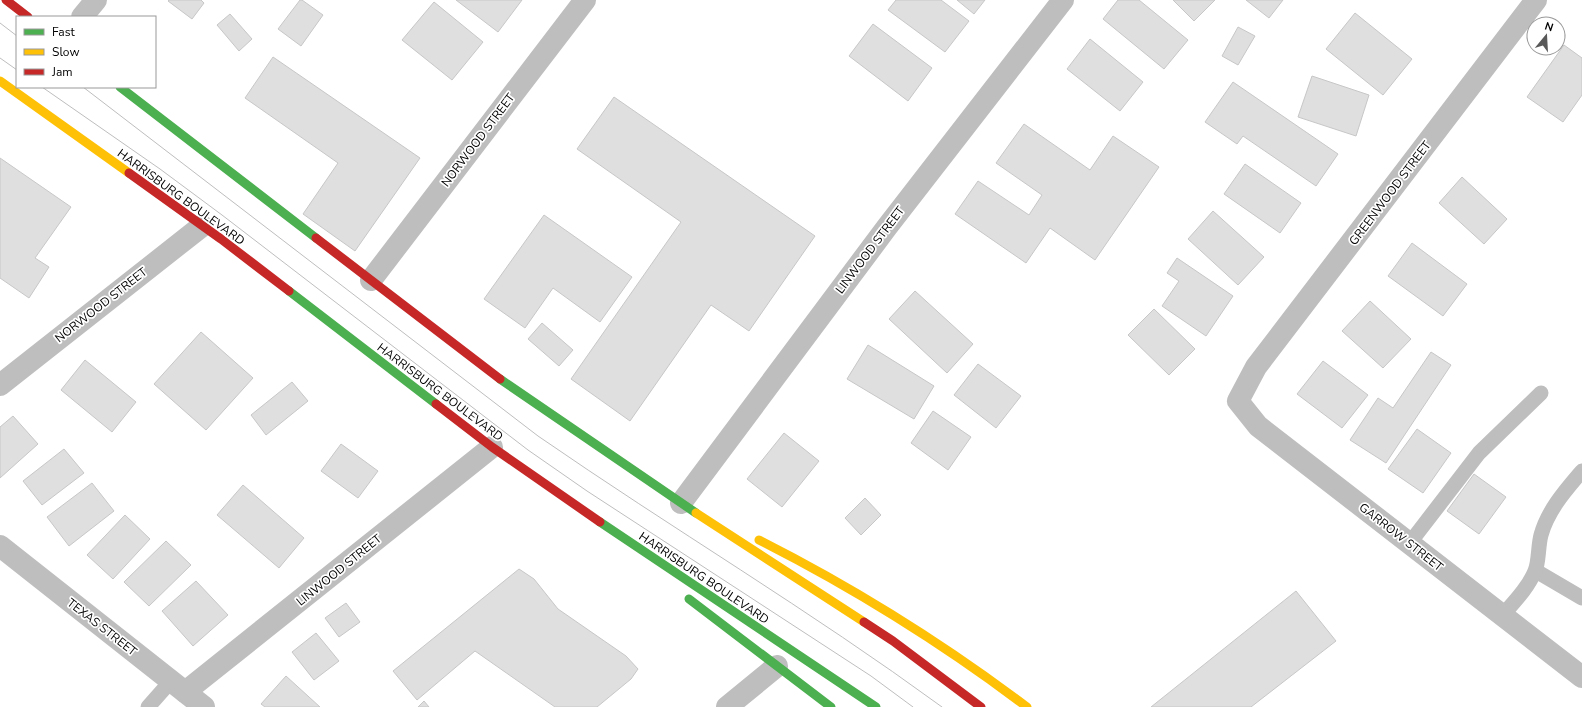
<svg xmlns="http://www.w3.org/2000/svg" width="1582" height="707" font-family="'Nunito Sans',sans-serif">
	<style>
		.building { fill: #dfdfdf; stroke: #c7c7c7 }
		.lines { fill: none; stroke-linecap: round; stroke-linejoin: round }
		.lane { stroke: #bebebe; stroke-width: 15 }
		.street { stroke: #bebebe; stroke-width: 22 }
		.fast { stroke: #4caf50; stroke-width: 9 }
		.slow { stroke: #ffc107; stroke-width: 9 }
		.jam { stroke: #c62828; stroke-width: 9 }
		.tram { stroke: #bebebe; stroke-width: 1 }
		.labels { text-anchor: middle; stroke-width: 3.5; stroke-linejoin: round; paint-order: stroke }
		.street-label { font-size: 12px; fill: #000; stroke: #fff }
	</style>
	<rect width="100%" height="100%" fill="#fff"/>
	<!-- building -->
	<g class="building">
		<polygon points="169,0 201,0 204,3 192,19 168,1"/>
		<polygon points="300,0 302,0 323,15 301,46 278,29"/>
		<polygon points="456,0 522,0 498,32"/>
		<polygon points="896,0 941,0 969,21 945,52 888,10"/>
		<polygon points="957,0 985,0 974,14"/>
		<polygon points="1118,0 1139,0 1188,40 1164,69 1103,19"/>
		<polygon points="1173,0 1215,0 1194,21"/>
		<polygon points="1246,0 1283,0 1269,18"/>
		<polygon points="434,2 483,42 452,80 402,40"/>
		<polygon points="1355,13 1412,59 1383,95 1326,49"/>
		<polygon points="230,14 252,39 239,51 217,25"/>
		<polygon points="873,24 932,68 908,101 849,56"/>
		<polygon points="1238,27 1255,36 1238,65 1222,56"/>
		<polygon points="1090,39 1143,82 1120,111 1067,69"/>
		<polygon points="1564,45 1582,58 1582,95 1563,122 1527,97"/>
		<polygon points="273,57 420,158 355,251 303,214 338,163 245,98"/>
		<polygon points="1312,76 1369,95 1356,136 1298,117"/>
		<polygon points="1233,82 1338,154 1316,186 1243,136 1237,144 1205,122"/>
		<polygon points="614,97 815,236 749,331 711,305 630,421 571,379 681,222 577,149"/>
		<polygon points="1024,124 1090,170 1113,136 1159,167 1095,260 1050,228 1026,263 955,214 978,181 1029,215 1042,195 996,163"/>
		<polygon points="0,158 71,207 35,258 49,267 29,298 0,278"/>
		<polygon points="1245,164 1301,203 1280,233 1224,194"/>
		<polygon points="1462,177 1507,219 1484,244 1439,203"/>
		<polygon points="1213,211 1264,257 1238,285 1188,239"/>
		<polygon points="544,215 632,277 600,322 553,288 525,328 484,299"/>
		<polygon points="1412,243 1467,284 1443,316 1388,276"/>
		<polygon points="1177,258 1233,296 1206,336 1162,306 1179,281 1167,273"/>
		<polygon points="915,291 973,344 947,373 889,319"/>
		<polygon points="1370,301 1411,339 1383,368 1342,331"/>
		<polygon points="1154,309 1195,349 1169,375 1128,335"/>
		<polygon points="542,323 573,350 559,366 528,339"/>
		<polygon points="201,332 253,378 206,430 154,384"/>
		<polygon points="868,345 934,386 914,419 847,379"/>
		<polygon points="1431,352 1451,365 1386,463 1350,440 1378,398 1393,408"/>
		<polygon points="85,360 136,402 112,432 61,390"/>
		<polygon points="1323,361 1368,395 1342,428 1297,394"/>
		<polygon points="978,364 1021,396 996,428 954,395"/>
		<polygon points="292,382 308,401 266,435 251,415"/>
		<polygon points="933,411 971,437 948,470 911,443"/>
		<polygon points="13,416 38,444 0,478 0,427"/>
		<polygon points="1417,429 1451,453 1423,493 1388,469"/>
		<polygon points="784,433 819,461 782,507 747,479"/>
		<polygon points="341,444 378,471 358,498 321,471"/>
		<polygon points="64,449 84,473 42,505 23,481"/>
		<polygon points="1474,474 1506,497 1479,534 1447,511"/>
		<polygon points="92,483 114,511 69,546 47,517"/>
		<polygon points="243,485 304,538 279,568 217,515"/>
		<polygon points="865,498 881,515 861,535 845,518"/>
		<polygon points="125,515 150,539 113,579 87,555"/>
		<polygon points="166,541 191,565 149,606 124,582"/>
		<polygon points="519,569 534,579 558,609 626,656 638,669 631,679 597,707 555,707 475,651 417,700 393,671"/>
		<polygon points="196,581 228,615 193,646 162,611"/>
		<polygon points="1296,591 1336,641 1251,707 1151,707"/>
		<polygon points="346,603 360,622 339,637 325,618"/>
		<polygon points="316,633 339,661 314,680 292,652"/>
		<polygon points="286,676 320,707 265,707 261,704"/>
		<polygon points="424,701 429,707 418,707"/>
	</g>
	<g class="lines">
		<!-- lane -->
		<g class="lane">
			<polyline points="1409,544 1479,453 1541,393"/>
			<polyline points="1536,571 1582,598"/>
			<path d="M1502,616C1514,602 1528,588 1535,571C1539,562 1538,546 1541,535C1548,510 1565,491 1582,471"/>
			<polyline points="148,707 171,681"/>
		</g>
		<!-- street -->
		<g class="street">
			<polyline points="1536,0 1256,367 1238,401 1258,426 1582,677"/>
			<polyline points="82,17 96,0"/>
			<polyline points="371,280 585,0"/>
			<polyline points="0,385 202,226"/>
			<polyline points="681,503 887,227 1063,0"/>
			<polyline points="0,546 204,707"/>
			<polyline points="185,692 492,447"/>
			<polyline points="727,707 777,666"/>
		</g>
		<!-- fast -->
		<g class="fast">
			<polyline points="120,87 316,238"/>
			<polyline points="289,291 436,404"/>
			<polyline points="500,379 696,513"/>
			<polyline points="600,522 876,707"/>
			<polyline points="689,599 831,707"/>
		</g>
		<!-- slow -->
		<g class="slow">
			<polyline points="0,81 129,173"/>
			<polyline points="696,513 864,622"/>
			<path d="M759,540C854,588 942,643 1027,707"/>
		</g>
		<!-- jam -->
		<g class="jam">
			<polyline points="6,0 28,17"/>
			<polyline points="129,173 221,239 289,291"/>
			<polyline points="316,238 500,379"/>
			<polyline points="436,404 492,447 600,522"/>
			<polyline points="864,622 893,641 981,707"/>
		</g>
		<!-- tram -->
		<g class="tram">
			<polyline points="0,23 17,36"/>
			<polyline points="0,58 17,70"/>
			<polyline points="42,87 160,169 222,215 528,450 587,491 871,676 913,707"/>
			<path d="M83,87L538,436C671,528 811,611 942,707"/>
		</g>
	</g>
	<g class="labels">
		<!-- street labels -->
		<g class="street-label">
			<text transform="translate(478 140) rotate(-53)" y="4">NORWOOD STREET</text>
			<text transform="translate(1390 193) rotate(-53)" y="4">GREENWOOD STREET</text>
			<text transform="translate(181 197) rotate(36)" y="4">HARRISBURG BOULEVARD</text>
			<text transform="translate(870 250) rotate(-53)" y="4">LINWOOD STREET</text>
			<text transform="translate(101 305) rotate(-38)" y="4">NORWOOD STREET</text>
			<text transform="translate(440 392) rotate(37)" y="4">HARRISBURG BOULEVARD</text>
			<text transform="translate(1401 537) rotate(38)" y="4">GARROW STREET</text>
			<text transform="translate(339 570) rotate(-39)" y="4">LINWOOD STREET</text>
			<text transform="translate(704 578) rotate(34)" y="4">HARRISBURG BOULEVARD</text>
			<text transform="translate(102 627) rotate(38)" y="4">TEXAS STREET</text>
		</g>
	</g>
	<!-- legend -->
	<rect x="16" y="16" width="140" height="72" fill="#ffffff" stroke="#999999"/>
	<rect x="24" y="29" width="20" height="6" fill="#4caf50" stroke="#999999"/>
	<text x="52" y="36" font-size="12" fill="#000000">Fast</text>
	<rect x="24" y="49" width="20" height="6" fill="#ffc107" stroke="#999999"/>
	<text x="52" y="56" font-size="12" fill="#000000">Slow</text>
	<rect x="24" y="69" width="20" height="6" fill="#c62828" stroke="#999999"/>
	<text x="52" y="76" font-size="12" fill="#000000">Jam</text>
	<!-- north arrow -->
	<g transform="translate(1546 36) rotate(18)"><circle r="19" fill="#ffffff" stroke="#999999"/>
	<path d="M0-3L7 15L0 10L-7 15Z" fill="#595959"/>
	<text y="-6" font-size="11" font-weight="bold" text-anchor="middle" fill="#000000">N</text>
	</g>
</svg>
